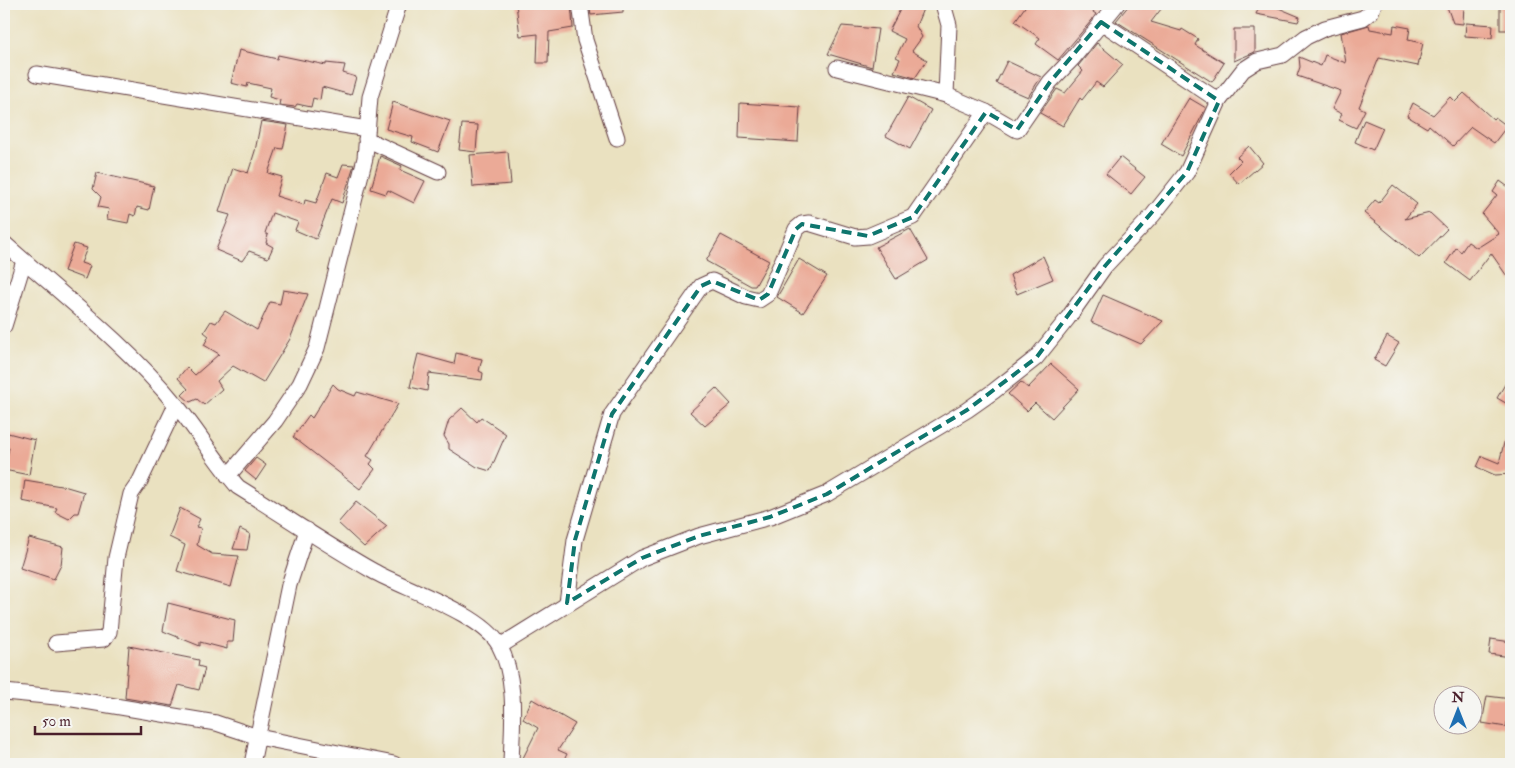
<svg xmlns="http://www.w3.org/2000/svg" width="1515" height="768" font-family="'IM FELL Double Pica',serif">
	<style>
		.building { fill: #ebaa97 }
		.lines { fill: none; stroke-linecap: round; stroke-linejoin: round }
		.minor-casing { stroke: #623c41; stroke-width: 17 }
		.minor { stroke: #fff; stroke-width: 15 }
		.marked { fill: none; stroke: #0f766e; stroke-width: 4; stroke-dasharray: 10 6; stroke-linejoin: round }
	</style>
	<rect width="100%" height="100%" fill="#f6f6f2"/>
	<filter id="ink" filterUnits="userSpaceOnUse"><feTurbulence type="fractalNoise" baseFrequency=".02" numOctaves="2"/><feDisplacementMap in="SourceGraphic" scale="10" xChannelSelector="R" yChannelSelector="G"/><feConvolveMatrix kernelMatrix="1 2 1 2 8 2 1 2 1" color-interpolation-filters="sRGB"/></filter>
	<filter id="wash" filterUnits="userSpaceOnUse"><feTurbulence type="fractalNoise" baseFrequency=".0096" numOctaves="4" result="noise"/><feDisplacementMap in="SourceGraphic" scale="20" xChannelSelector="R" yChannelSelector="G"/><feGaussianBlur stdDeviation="1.12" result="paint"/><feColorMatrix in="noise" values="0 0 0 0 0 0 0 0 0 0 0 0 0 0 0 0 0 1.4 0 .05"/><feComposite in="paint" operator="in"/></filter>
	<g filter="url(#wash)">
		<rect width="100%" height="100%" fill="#eae1c0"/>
		<g id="blocks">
			<!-- building -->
			<g class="building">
				<polygon points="516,4 571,4 573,28 549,32 548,63 537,63 538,34 520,36"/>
				<polygon points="589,4 623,4 623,12 591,15"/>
				<polygon points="903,4 925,4 916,26 922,37 912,51 927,60 915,78 894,72 900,59 896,57 905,39 889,31"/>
				<polygon points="1027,4 1098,4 1093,12 1096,14 1092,20 1058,60 1036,44 1040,38 1015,21"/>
				<polygon points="1130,4 1165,4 1151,22 1181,31 1182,29 1198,39 1195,45 1224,63 1212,82 1116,21"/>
				<polygon points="1261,4 1269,4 1300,17 1298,22 1256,14"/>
				<polygon points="1446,4 1464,4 1463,24 1453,23"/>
				<rect x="1500" y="4" width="11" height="26"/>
				<polygon points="1466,23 1493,25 1492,38 1465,36"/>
				<polygon points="1369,25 1370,29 1393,33 1394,25 1410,28 1408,40 1423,43 1418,66 1379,58 1359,107 1365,110 1356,128 1339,120 1342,114 1332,109 1341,91 1297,76 1300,67 1299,57 1321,66 1325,55 1346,63 1341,33"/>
				<polygon points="842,26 878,29 872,67 828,54"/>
				<polygon points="1234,29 1255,29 1255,52 1234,61"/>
				<polygon points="1097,43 1123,65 1103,87 1096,82 1082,100 1080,98 1063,126 1040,113 1057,89 1065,93 1083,71 1078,66"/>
				<polygon points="239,50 277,59 278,55 326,65 326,63 345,65 343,73 356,77 351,95 322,87 320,100 313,98 311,107 297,104 295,107 279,105 280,100 269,97 271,88 248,83 247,87 231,83"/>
				<polygon points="1007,61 1041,77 1028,97 996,83"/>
				<polygon points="1464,93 1493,119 1495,117 1507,126 1494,143 1471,127 1453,146 1429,125 1427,128 1407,116 1413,103 1433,115 1450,97 1455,102"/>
				<polygon points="908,97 931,110 910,149 886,136"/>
				<polygon points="1189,98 1206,108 1181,156 1161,144"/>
				<polygon points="393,102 450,121 438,152 412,142 413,137 386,129"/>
				<polygon points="740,103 800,107 798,142 739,138"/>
				<polygon points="1364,120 1383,128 1373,150 1355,142"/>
				<polygon points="261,121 288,125 283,149 277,148 268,173 282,177 276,196 304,205 305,200 316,203 327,173 338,177 343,164 354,165 342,203 332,199 316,239 295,230 298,222 272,213 265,233 268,235 266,243 273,247 268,258 249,251 242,261 216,250 230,215 219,212 233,168 248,173 255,151"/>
				<polygon points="462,124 478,125 476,152 459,150"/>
				<polygon points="1249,146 1263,163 1239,184 1229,173 1241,161 1237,157"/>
				<polygon points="508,152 511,184 473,187 470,155"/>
				<polygon points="380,156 402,166 400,170 425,181 414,203 388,190 386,194 371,189"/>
				<polygon points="1120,157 1145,177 1131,194 1106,174"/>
				<polygon points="97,173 154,186 149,210 137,207 135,216 130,214 128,223 107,219 109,209 98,207 101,197 93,189"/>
				<polygon points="1500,181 1511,189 1511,282 1491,253 1470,281 1446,263 1456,248 1461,252 1468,242 1477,248 1499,234 1482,214 1497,195 1493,192"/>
				<polygon points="1393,185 1417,204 1405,219 1430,213 1447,229 1419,258 1364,213 1375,200 1379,203"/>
				<polygon points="910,229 928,260 896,279 876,247"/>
				<polygon points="721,235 769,261 755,286 751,286 706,261"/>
				<polygon points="74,244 87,248 81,263 90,266 85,279 64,271"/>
				<polygon points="1043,256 1053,279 1017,294 1010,275"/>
				<polygon points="799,259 827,276 803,313 777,297"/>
				<polygon points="283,290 308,294 290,339 263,383 233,366 217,381 222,389 204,405 197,399 190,402 182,395 188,389 178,378 187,367 195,375 219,354 204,345 209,336 204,332 211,321 216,323 225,311 257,330 270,302 280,304"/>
				<polygon points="1103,295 1163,321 1141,344 1091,322"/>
				<polygon points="1387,336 1399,343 1385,366 1374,360"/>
				<polygon points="456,353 482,359 479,371 483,373 482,380 429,373 427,391 410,387 418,354 454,364"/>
				<polygon points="1051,364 1079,389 1052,418 1035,403 1027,411 1008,394 1021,382 1028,388"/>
				<polygon points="1511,374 1511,406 1497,398"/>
				<polygon points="333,384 338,389 355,396 357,392 398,404 367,456 373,460 370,464 375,469 360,489 293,437 309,415 312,418"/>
				<polygon points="716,388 731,404 705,426 690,412"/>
				<polygon points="462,408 477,422 481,417 506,434 490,471 477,467 449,449 449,444 444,436 449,420"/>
				<polygon points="1507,431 1511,432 1511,474 1495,475 1477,467 1482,456 1499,463"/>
				<polygon points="8,433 35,440 29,475 4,470 9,448 6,447"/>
				<polygon points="256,458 266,465 256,480 245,471"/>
				<polygon points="25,480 67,487 84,492 78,513 75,513 69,519 55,512 57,508 22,501"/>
				<polygon points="356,502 387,526 364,547 338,523"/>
				<polygon points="180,508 200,519 196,527 201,528 197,545 212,554 239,556 231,587 177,571 185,545 169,537"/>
				<polygon points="240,529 250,534 247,550 233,549"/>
				<polygon points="29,538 63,547 61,565 54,579 20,568"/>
				<polygon points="168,603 235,620 233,642 227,642 227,649 200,642 200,646 163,631"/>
				<polygon points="1491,639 1511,642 1511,657 1489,654"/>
				<polygon points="129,646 199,660 198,666 205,668 199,690 179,685 172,706 125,698"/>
				<polygon points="1487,696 1511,699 1511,722 1507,722 1506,727 1482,723"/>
				<polygon points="532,699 575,724 558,750 567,754 562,764 536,764 523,758 538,728 523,719"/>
			</g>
		</g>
	</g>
	<g filter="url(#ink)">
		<use href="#blocks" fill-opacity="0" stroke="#623c41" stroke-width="1"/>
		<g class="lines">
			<!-- minor casing -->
			<g class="minor-casing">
				<g id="minor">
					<polyline points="580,4 585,40 617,138"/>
					<polyline points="943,4 949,25 946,95"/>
					<polyline points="1101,22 1219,101"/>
					<polyline points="837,68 946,95 986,112 1017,130 1050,82 1073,58 1117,4"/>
					<polyline points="37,74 367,129"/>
					<polyline points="366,139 438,172"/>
					<path d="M4,243C61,294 127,345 176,405C198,431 215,461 238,487C283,515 327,545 373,571C405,589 482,614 499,645C518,680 512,726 511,764"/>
					<polyline points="4,326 24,261"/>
					<polyline points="228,476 275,421 300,384 317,348 365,158 370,97 399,4"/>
					<polyline points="567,603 575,540 612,414 701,286 712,281 746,297 759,300 768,294 796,229 802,224 809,223 855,237 868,236 913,217 986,112"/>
					<polyline points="56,643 104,639 109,632 116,558 131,494 140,481 176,405"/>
					<polyline points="500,646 642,558 699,536 770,517 827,494 967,410 994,391 1036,358 1068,318 1105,266 1153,215 1187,172 1219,101 1243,70 1257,61 1283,55 1306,37 1325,28 1363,18 1371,12 1374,4"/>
					<polyline points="4,692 67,698 216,723 258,737 394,764"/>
					<polyline points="252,764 289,585 307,530"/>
				</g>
			</g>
			<!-- minor -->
			<use href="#minor" class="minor"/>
		</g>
	</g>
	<!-- marked area -->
	<path class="marked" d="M1101,22L1219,101L1187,172L1105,266L1036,358L967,410L827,494L770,517L699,536L642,558L567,603L575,540L612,414L701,286L712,281L759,300L768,294L796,229L802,224L868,236L913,217L986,112L1017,130L1050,82Z"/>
	<!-- margin -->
	<rect width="1515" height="768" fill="none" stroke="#f6f6f2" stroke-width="20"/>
	<!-- north arrow -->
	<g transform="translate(1458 710)"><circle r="24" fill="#f6f6f2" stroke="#b1a0a2"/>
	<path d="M0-4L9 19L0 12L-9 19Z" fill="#1f6fb2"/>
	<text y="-8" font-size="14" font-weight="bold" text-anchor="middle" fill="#4a1f2b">N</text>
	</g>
	<!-- scale -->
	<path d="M35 726v8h106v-8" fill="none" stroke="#4a1f2b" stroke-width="2.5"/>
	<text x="42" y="726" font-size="15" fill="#4a1f2b" stroke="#f6f6f2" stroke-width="4" paint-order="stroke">50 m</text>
</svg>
